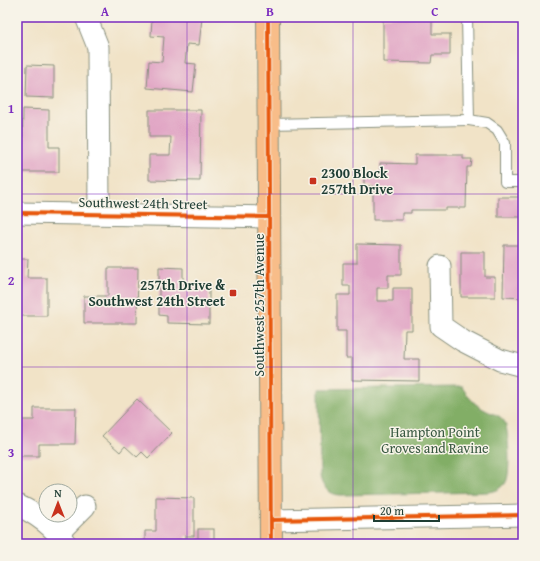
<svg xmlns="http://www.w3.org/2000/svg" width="540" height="561" font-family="'Gentium Book Plus',serif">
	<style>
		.forest { fill: #82ae66; stroke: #50764d }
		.building { fill: #e1a6c5 }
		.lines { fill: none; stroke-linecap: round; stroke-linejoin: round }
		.lane-casing { stroke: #88907e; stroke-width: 12 }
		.street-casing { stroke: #88907e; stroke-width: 23 }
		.primary-casing { stroke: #88907e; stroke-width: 24 }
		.lane { stroke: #fff; stroke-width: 10 }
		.street { stroke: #fff; stroke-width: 21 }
		.primary { stroke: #f8bd89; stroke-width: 22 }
		.cycleway-casing { stroke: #f7f3e8; stroke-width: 6 }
		.cycleway { stroke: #e8590c; stroke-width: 4 }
		.grid { fill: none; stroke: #7b2cbf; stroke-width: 1; stroke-opacity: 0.55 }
		.poi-dot { fill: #c8321e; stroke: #f7f3e8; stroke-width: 1.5 }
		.labels { text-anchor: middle; stroke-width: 3; stroke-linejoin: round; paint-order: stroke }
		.poi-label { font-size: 14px; font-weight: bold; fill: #1f3d34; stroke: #f7f3e8; text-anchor: start }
		.street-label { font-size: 14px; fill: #1f3d34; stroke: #f7f3e8 }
		.park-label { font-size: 14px; fill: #395941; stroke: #f7f3e8 }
		.neatline { fill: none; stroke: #7b2cbf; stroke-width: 1.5 }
		.grid-label { font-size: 13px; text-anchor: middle; font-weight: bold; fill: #7b2cbf }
	</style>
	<rect width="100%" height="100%" fill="#f7f3e8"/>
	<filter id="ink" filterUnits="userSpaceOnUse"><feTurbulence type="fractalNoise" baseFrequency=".025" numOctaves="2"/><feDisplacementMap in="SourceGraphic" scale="8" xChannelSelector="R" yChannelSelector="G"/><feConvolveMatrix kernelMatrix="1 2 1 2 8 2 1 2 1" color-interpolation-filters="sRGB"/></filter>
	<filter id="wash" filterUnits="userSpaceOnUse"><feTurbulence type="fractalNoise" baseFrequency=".012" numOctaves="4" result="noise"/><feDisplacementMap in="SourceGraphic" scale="16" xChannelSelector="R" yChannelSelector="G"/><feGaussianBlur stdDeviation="0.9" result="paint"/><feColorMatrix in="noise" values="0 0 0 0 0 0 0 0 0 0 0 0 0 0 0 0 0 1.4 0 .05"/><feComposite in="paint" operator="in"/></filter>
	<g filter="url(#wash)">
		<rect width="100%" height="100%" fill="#f1e3c7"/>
		<!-- forest -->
		<path class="forest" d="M462,387C468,397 475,405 485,410C492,414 499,414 504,421C509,429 511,473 506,482C502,489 496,491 489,492L341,495C330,495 321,487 320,475L319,389Z"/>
		<g id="blocks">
			<!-- building -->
			<g class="building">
				<polygon points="152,17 187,17 202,18 199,45 187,44 185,63 196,64 193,92 147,88 149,61 162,62 164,37 151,36"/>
				<polygon points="383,17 432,17 432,34 450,34 450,55 432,55 431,63 383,62"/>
				<polygon points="27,65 54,66 54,98 26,97"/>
				<polygon points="23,109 49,110 49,147 59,147 59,172 22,172"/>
				<polygon points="149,110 201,110 200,181 149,180 149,155 170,155 171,137 149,137"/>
				<polygon points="415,155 463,155 463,159 472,159 471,167 467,167 466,208 446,208 446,210 411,210 411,213 402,213 402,220 373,220 373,186 364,186 364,175 380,175 380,163 415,164"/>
				<rect x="498" y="197" width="25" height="20"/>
				<polygon points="357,244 401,245 401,275 388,275 388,288 377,288 377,301 393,301 393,288 412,288 412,330 405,330 404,359 419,359 419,381 352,380 352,358 346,358 346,331 337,331 337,295 350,295 350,286 343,286 343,263 357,263"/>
				<polygon points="504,245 523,245 523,298 503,297"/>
				<polygon points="461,252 485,252 485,277 495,277 495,297 461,297"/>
				<polygon points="17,259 28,259 27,278 47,278 47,316 17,316"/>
				<polygon points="159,267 183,268 183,284 209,284 209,324 167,323 167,316 159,315"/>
				<polygon points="108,268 138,268 137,323 84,323 84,296 108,296"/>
				<polygon points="137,399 172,433 148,458 142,452 137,457 125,446 120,452 102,436"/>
				<polygon points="34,408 76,408 75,444 39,444 39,456 19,456 19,420 34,420"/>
				<polygon points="156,497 194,498 194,536 185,536 185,544 145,544 145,531 156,531"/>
				<rect x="198" y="529" width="16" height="15"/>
			</g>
		</g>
	</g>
	<g filter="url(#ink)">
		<use href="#blocks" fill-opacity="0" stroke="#88907e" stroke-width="1"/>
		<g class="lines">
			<!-- lane casing -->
			<g class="lane-casing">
				<g id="lane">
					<polyline points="467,17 469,120 487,123 497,130 505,143 505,182 523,182"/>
					<polyline points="268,124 469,120"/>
				</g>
			</g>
			<!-- street casing -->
			<g class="street-casing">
				<g id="street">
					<polyline points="86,17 98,47 99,213"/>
					<polyline points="17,213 269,217"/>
					<polyline points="440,266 441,326 463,341 500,360 523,366"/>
					<path d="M17,505C37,514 53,526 66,544"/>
					<polyline points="271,520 523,515"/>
					<polyline points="58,533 85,506"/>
				</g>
			</g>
			<!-- primary casing -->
			<g class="primary-casing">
				<polyline id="primary" points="268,17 271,544"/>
			</g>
			<!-- lane -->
			<use href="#lane" class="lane"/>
			<!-- street -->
			<use href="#street" class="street"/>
			<!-- primary -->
			<use href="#primary" class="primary"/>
			<!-- cycleway casing -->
			<g class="cycleway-casing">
				<g id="cycleway">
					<polyline points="268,17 271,544"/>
					<polyline points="17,213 269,217"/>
					<polyline points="271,520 523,515"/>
				</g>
			</g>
			<!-- cycleway -->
			<use href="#cycleway" class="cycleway"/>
		</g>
	</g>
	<!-- grid -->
	<path class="grid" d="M187,17V544M353,17V544M17,194H523M17,367H523"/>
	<!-- markers -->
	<g class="poi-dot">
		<rect x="309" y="177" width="8" height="8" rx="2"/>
		<rect x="229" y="289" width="8" height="8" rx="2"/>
	</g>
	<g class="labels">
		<!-- poi labels -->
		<g class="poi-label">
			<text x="321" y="178">2300 Block<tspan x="321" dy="16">257th Drive</tspan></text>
			<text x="225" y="290" text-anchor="end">257th Drive &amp;<tspan x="225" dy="16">Southwest 24th Street</tspan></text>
		</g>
		<!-- street labels -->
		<g class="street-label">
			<text transform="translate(143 203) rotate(1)" y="5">Southwest 24th Street</text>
			<text transform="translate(259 305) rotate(-90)" y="5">Southwest 257th Avenue</text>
		</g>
		<!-- park labels -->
		<g class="park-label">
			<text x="435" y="437">Hampton Point<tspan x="435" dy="16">Groves and Ravine</tspan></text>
		</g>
	</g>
	<!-- margin -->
	<rect width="540" height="561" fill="none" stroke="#f7f3e8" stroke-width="44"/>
	<!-- north arrow -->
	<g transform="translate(58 503)"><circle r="19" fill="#f7f3e8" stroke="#a1aaa0"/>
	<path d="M0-3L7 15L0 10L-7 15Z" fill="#c8321e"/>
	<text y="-6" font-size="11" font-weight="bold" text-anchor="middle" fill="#1f3d34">N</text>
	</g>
	<!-- scale -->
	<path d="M374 515v6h65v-6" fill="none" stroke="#1f3d34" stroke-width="2"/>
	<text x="380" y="515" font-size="12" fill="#1f3d34" stroke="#f7f3e8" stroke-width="3" paint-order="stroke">20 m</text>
	<rect x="22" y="22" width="496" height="517" class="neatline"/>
	<g class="grid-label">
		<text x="105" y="16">A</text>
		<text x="270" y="16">B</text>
		<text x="435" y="16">C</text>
		<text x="11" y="113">1</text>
		<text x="11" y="285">2</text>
		<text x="11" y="457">3</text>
	</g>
</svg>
